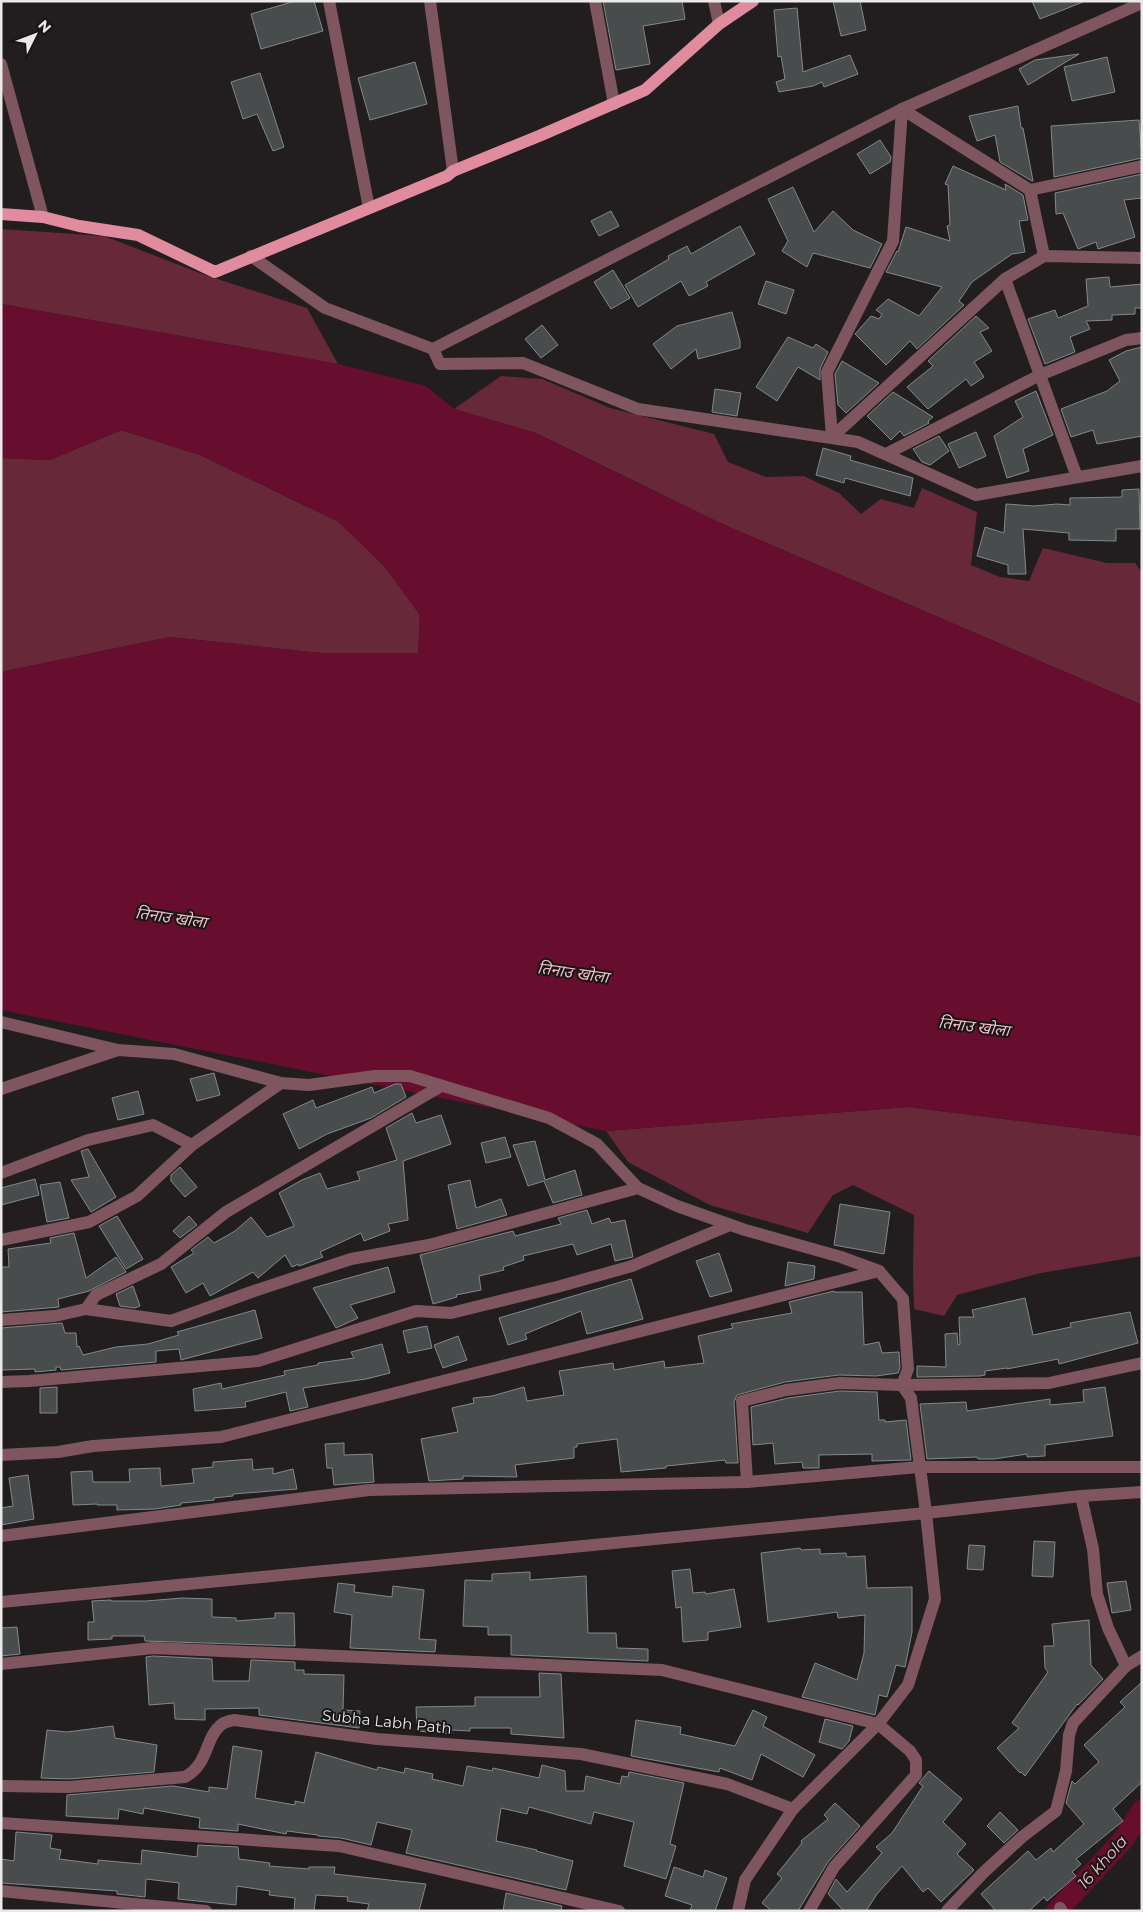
<svg xmlns="http://www.w3.org/2000/svg" width="1143" height="1912" font-family="Montserrat,'Noto Sans Devanagari',sans-serif">
	<style>
		.green { fill: #672839 }
		.water { fill: #670d2e }
		.lines { fill: none; stroke-linecap: round; stroke-linejoin: round }
		.canal { stroke: #670d2e; stroke-width: 21 }
		.building { fill: #494c4d; stroke: #84888a }
		.minor { stroke: #7f565f; stroke-width: 12 }
		.major { stroke: #e18c9e; stroke-width: 12 }
		.labels { text-anchor: middle; stroke-width: 4; stroke-linejoin: round; paint-order: stroke }
		.street-label { font-size: 15px; fill: #ebe9e9; stroke: #181516 }
		.water-label { font-size: 16px; font-style: italic; fill: #f3bec8; stroke: #181516 }
	</style>
	<rect width="100%" height="100%" fill="#221e1f"/>
	<!-- green -->
	<g class="green">
		<polygon points="1,229 104,236 205,275 307,308 338,364 1,304"/>
		<polygon points="501,376 542,379 610,408 714,434 728,462 766,477 804,476 839,493 861,514 881,499 914,508 922,488 977,512 971,565 1000,577 1029,581 1043,548 1107,563 1135,563 1142,572 1142,705 720,523 536,433 454,409"/>
		<polygon points="121,430 200,455 339,522 385,567 420,615 418,653 321,653 170,637 1,672 1,458 50,460"/>
		<polygon points="908,1107 1142,1136 1142,1256 1041,1273 957,1295 944,1316 914,1309 913,1269 914,1215 853,1185 833,1195 808,1233 710,1205 628,1162 606,1131"/>
	</g>
	<!-- water -->
	<polygon class="water" points="1,304 338,364 426,386 454,409 536,433 720,523 1142,705 1142,1136 908,1107 606,1131 1,1010 1,672 170,637 321,653 418,653 420,615 385,567 339,522 200,455 122,430 50,460 1,458"/>
	<g class="lines">
		<!-- canal -->
		<polyline class="canal" points="1057,1911 1124,1839 1142,1810"/>
	</g>
	<!-- building -->
	<g class="building">
		<polygon points="295,1 314,1 323,31 261,49 251,14"/>
		<polygon points="603,1 682,1 685,19 643,26 650,64 616,70"/>
		<polygon points="833,1 860,1 866,30 841,36"/>
		<polygon points="1032,1 1083,1 1083,2 1040,19"/>
		<polygon points="797,8 803,72 850,55 858,74 824,87 822,82 813,86 779,92 776,82 785,79 781,56 778,57 774,10"/>
		<polygon points="1079,54 1028,85 1019,69 1035,60"/>
		<polygon points="1107,57 1115,92 1072,101 1064,67"/>
		<polygon points="415,62 427,104 370,120 358,78"/>
		<polygon points="260,73 284,147 273,151 257,114 243,119 231,82"/>
		<polygon points="1018,106 1021,128 1023,128 1033,181 1032,181 1000,162 995,135 977,141 969,116"/>
		<polygon points="1139,120 1142,158 1054,177 1051,126"/>
		<polygon points="880,140 891,157 890,162 870,174 857,154"/>
		<polygon points="953,166 1006,190 1005,184 1023,195 1028,220 1019,221 1025,252 1012,254 972,282 959,301 964,305 917,349 910,341 886,365 855,334 871,316 879,319 882,314 876,310 888,299 919,316 942,287 886,272 897,251 898,252 906,227 950,241 947,226 950,225 948,185 945,184"/>
		<polygon points="1142,174 1142,198 1124,200 1135,237 1098,249 1096,242 1078,249 1063,213 1056,214 1055,193"/>
		<polygon points="793,187 814,232 833,211 853,230 882,244 870,268 813,253 807,267 782,251 788,241 768,199"/>
		<polygon points="611,211 619,226 599,236 591,221"/>
		<polygon points="740,226 755,254 706,282 708,286 689,296 681,281 638,307 625,285 669,259 668,256 687,246 691,254"/>
		<polygon points="613,270 630,298 611,309 594,282"/>
		<polygon points="1109,277 1110,287 1142,284 1142,308 1135,308 1135,314 1112,315 1112,320 1086,321 1090,329 1070,337 1075,352 1045,364 1028,319 1055,310 1058,318 1088,306 1086,279"/>
		<polygon points="766,281 794,290 786,314 758,304"/>
		<polygon points="732,312 740,341 740,348 698,359 696,349 671,369 653,344 677,326"/>
		<polygon points="976,316 989,328 980,332 992,351 974,362 984,377 971,386 966,379 928,409 907,387 933,366 928,361"/>
		<polygon points="542,325 558,345 541,358 525,339"/>
		<polygon points="788,337 813,348 816,344 828,352 820,369 820,380 798,367 777,401 756,387"/>
		<polygon points="1142,347 1142,436 1097,444 1093,430 1071,437 1061,409 1107,391 1120,381 1109,360 1126,351"/>
		<polygon points="842,361 879,383 846,413 838,405 835,374"/>
		<polygon points="715,389 741,393 737,416 712,412"/>
		<polygon points="1036,391 1053,435 1023,449 1029,471 1007,478 994,436 1023,417 1015,401"/>
		<polygon points="893,392 933,417 928,421 929,423 904,436 900,431 891,440 867,416"/>
		<polygon points="976,432 986,456 959,468 948,444"/>
		<polygon points="939,436 949,451 930,465 922,462 913,449"/>
		<polygon points="823,448 851,456 850,460 913,478 910,496 845,478 844,483 816,475"/>
		<polygon points="1139,489 1140,529 1116,529 1116,541 1069,540 1069,533 1023,529 1026,574 1008,574 1008,565 977,556 985,527 1004,533 1006,504 1034,506 1057,504 1070,505 1070,498 1122,497 1122,490"/>
		<polygon points="214,1073 220,1095 197,1101 190,1079"/>
		<polygon points="395,1084 401,1084 406,1097 371,1118 327,1134 299,1149 283,1114 313,1100 316,1108 372,1087 374,1093"/>
		<polygon points="138,1091 144,1114 118,1120 112,1098"/>
		<polygon points="412,1113 416,1123 441,1115 451,1144 403,1161 408,1220 388,1224 390,1231 364,1241 361,1233 320,1252 323,1257 299,1266 299,1264 292,1267 285,1255 258,1278 253,1272 210,1296 203,1283 186,1293 171,1267 194,1253 191,1250 208,1237 214,1243 235,1231 251,1217 267,1237 294,1226 279,1193 302,1180 320,1173 327,1189 360,1180 357,1172 397,1160 386,1128"/>
		<polygon points="505,1137 511,1157 486,1163 481,1143"/>
		<polygon points="535,1141 545,1180 575,1170 582,1195 553,1203 544,1181 528,1186 513,1145"/>
		<polygon points="88,1149 116,1197 91,1212 71,1180 89,1177 81,1151"/>
		<polygon points="180,1167 197,1187 185,1197 171,1181 171,1175"/>
		<polygon points="35,1179 39,1195 1,1205 1,1188"/>
		<polygon points="470,1180 476,1208 501,1199 507,1215 457,1229 448,1185"/>
		<polygon points="60,1182 69,1218 47,1222 40,1185"/>
		<polygon points="840,1204 890,1212 884,1254 834,1245"/>
		<polygon points="587,1210 592,1224 609,1218 611,1223 625,1220 633,1257 615,1261 611,1244 577,1255 573,1244 523,1256 524,1260 503,1267 504,1270 479,1276 481,1290 456,1295 457,1297 433,1304 420,1255 513,1231 515,1236 561,1224 558,1218"/>
		<polygon points="117,1216 143,1259 126,1269 99,1226"/>
		<polygon points="189,1216 197,1225 180,1238 173,1231"/>
		<polygon points="74,1233 86,1278 116,1257 126,1272 89,1291 58,1299 59,1307 1,1312 1,1267 9,1267 8,1249 51,1243 50,1238"/>
		<polygon points="719,1253 732,1291 710,1297 696,1261"/>
		<polygon points="788,1262 815,1266 814,1279 785,1286"/>
		<polygon points="388,1267 395,1292 350,1305 358,1318 336,1328 313,1288"/>
		<polygon points="631,1279 643,1319 587,1334 581,1311 525,1334 527,1339 508,1345 499,1318"/>
		<polygon points="133,1286 140,1306 135,1308 120,1306 116,1294"/>
		<polygon points="834,1291 834,1292 862,1292 864,1345 879,1342 882,1353 899,1352 900,1368 898,1373 876,1376 839,1375 785,1382 737,1395 734,1402 738,1463 726,1463 725,1460 666,1466 666,1468 621,1472 617,1439 577,1444 577,1447 574,1447 574,1458 515,1465 517,1477 463,1476 463,1479 429,1481 421,1439 458,1432 452,1408 474,1403 473,1398 492,1396 524,1387 527,1401 564,1395 559,1371 613,1363 614,1370 664,1361 665,1368 704,1363 698,1336 733,1328 731,1324 792,1313 789,1302"/>
		<polygon points="1025,1298 1033,1335 1071,1327 1070,1323 1130,1312 1138,1343 1059,1364 1058,1359 1007,1369 1007,1368 985,1371 985,1375 980,1376 917,1377 917,1366 946,1367 945,1334 957,1333 958,1345 960,1344 959,1317 974,1317 972,1310"/>
		<polygon points="255,1310 262,1338 181,1360 179,1349 156,1351 156,1362 61,1370 60,1367 56,1367 56,1370 35,1372 35,1369 1,1370 1,1328 62,1323 65,1333 76,1333 77,1347 79,1346 83,1355 116,1347 148,1344 179,1335 177,1332"/>
		<polygon points="427,1326 432,1348 408,1353 403,1331"/>
		<polygon points="458,1336 467,1360 443,1368 434,1345"/>
		<polygon points="382,1344 390,1373 366,1379 303,1388 308,1407 290,1411 286,1392 245,1402 246,1407 195,1411 193,1389 221,1383 222,1389 285,1375 284,1371 318,1365 318,1363 354,1358 351,1352"/>
		<polygon points="57,1387 57,1413 40,1413 40,1388"/>
		<polygon points="1105,1387 1113,1436 1045,1445 1045,1456 1027,1457 1027,1454 994,1459 978,1459 977,1457 927,1459 920,1404 966,1402 967,1411 1050,1399 1050,1405 1084,1402 1083,1390"/>
		<polygon points="840,1391 877,1392 879,1420 885,1420 885,1422 906,1420 911,1460 872,1461 872,1454 819,1455 819,1468 803,1468 802,1462 775,1464 773,1443 753,1445 751,1407 788,1398"/>
		<polygon points="344,1443 344,1455 372,1454 374,1482 334,1485 332,1468 327,1468 325,1444"/>
		<polygon points="252,1459 253,1470 273,1468 273,1474 293,1469 297,1489 233,1494 233,1496 214,1498 214,1500 181,1503 181,1505 155,1509 117,1510 117,1505 97,1505 97,1504 73,1505 71,1472 92,1471 93,1482 130,1482 129,1469 160,1468 161,1486 194,1483 192,1469 213,1467 213,1462"/>
		<polygon points="28,1475 34,1519 1,1525 1,1508 13,1506 9,1478"/>
		<polygon points="1034,1541 1055,1542 1053,1577 1032,1576"/>
		<polygon points="969,1545 985,1546 983,1570 967,1569"/>
		<polygon points="800,1548 801,1550 820,1549 820,1554 846,1553 847,1557 865,1556 867,1588 912,1587 912,1632 905,1667 896,1665 887,1697 879,1695 875,1715 802,1697 815,1663 857,1680 864,1653 865,1615 838,1618 837,1612 768,1622 761,1553"/>
		<polygon points="690,1569 693,1593 705,1592 706,1594 734,1589 741,1627 708,1632 708,1640 683,1642 681,1607 676,1608 672,1571"/>
		<polygon points="530,1572 530,1580 586,1576 588,1633 616,1633 617,1648 648,1649 648,1661 511,1655 511,1635 488,1635 488,1627 463,1626 465,1580 492,1581 492,1574"/>
		<polygon points="1126,1581 1131,1610 1112,1613 1107,1583"/>
		<polygon points="338,1583 355,1585 354,1592 392,1597 393,1586 424,1590 419,1639 436,1640 435,1652 350,1648 352,1615 334,1612"/>
		<polygon points="182,1598 212,1599 212,1617 236,1618 236,1621 275,1618 275,1613 294,1613 295,1646 145,1641 144,1636 112,1636 112,1639 88,1640 88,1622 94,1622 92,1601 111,1600 111,1601 146,1601"/>
		<polygon points="1089,1620 1091,1665 1103,1679 1078,1705 1077,1704 1025,1776 1021,1772 1020,1773 997,1748 1019,1728 1012,1723 1048,1672 1045,1668 1044,1646 1054,1646 1052,1624"/>
		<polygon points="17,1627 20,1654 1,1656 1,1628"/>
		<polygon points="153,1656 212,1659 213,1681 249,1681 251,1660 295,1662 295,1670 304,1670 304,1674 344,1675 343,1710 360,1711 359,1728 259,1715 259,1708 205,1709 205,1720 175,1719 174,1703 149,1705 146,1657"/>
		<polygon points="539,1673 561,1674 564,1738 511,1734 511,1728 470,1728 470,1731 452,1730 451,1734 417,1731 416,1707 475,1706 475,1697 540,1697"/>
		<polygon points="1142,1682 1142,1782 1113,1809 1123,1821 1076,1859 1081,1864 1072,1872 1076,1876 1047,1901 1044,1897 1029,1911 996,1911 981,1894 1028,1851 1036,1860 1051,1848 1053,1852 1084,1824 1066,1803 1072,1781 1075,1784 1099,1762 1084,1745 1125,1707 1120,1702"/>
		<polygon points="753,1710 767,1717 763,1726 815,1755 803,1777 761,1754 752,1780 720,1768 719,1772 631,1756 636,1720 681,1727 680,1734 735,1746"/>
		<polygon points="825,1719 853,1726 849,1741 842,1749 819,1742"/>
		<polygon points="113,1726 115,1738 157,1745 154,1772 69,1779 41,1778 47,1730 67,1732"/>
		<polygon points="233,1746 262,1751 255,1798 295,1805 295,1801 304,1803 316,1752 377,1770 378,1767 404,1773 405,1768 433,1774 432,1779 463,1786 467,1766 492,1771 493,1768 539,1778 542,1765 565,1771 566,1791 584,1791 586,1776 620,1784 622,1776 628,1777 629,1772 684,1783 670,1844 676,1846 666,1879 624,1866 634,1822 594,1812 591,1824 529,1807 527,1814 501,1808 496,1841 537,1850 536,1851 573,1861 566,1890 406,1853 412,1830 377,1822 371,1845 341,1838 318,1836 318,1835 287,1831 286,1834 238,1824 238,1831 199,1828 200,1818 144,1808 143,1814 119,1809 118,1819 66,1816 67,1795 173,1786 209,1792 209,1787 227,1789"/>
		<polygon points="929,1771 962,1799 943,1822 966,1844 957,1854 974,1870 941,1902 928,1888 923,1892 902,1866 877,1894 866,1911 844,1911 828,1894 836,1879 847,1892 882,1853 876,1847 892,1833 923,1786 919,1783"/>
		<polygon points="835,1803 860,1826 828,1862 798,1911 772,1911 762,1903 782,1878 777,1874 802,1843 801,1841 828,1819 824,1815"/>
		<polygon points="1000,1812 1018,1830 1004,1843 987,1826"/>
		<polygon points="16,1832 52,1835 50,1848 61,1850 59,1859 98,1864 98,1860 141,1864 142,1850 197,1857 198,1845 238,1847 239,1859 270,1863 269,1866 309,1869 309,1867 335,1867 334,1874 426,1884 419,1911 367,1911 369,1904 347,1901 348,1897 316,1895 314,1911 294,1911 295,1898 269,1895 270,1891 237,1886 236,1905 178,1899 179,1883 146,1879 145,1897 117,1894 117,1891 1,1883 1,1859 14,1861"/>
		<polygon points="674,1867 703,1877 705,1870 727,1878 715,1911 690,1911 692,1905 665,1896"/>
		<polygon points="506,1893 562,1906 561,1911 503,1911"/>
	</g>
	<g class="lines">
		<!-- minor -->
		<g class="minor">
			<polyline points="329,1 369,208"/>
			<polyline points="430,1 453,171"/>
			<polyline points="595,1 614,104"/>
			<polyline points="714,1 719,24"/>
			<polyline points="1,64 43,217"/>
			<polyline points="902,109 1030,190 1142,166"/>
			<polyline points="1030,190 1044,256"/>
			<polyline points="251,256 325,308 433,349 440,364 523,363 638,409 858,442 976,495 1142,466"/>
			<polyline points="1005,279 1077,477"/>
			<polyline points="433,349 902,109 1142,3"/>
			<polyline points="832,437 1005,279 1044,256 1142,258"/>
			<polyline points="832,437 827,372 893,241 902,109"/>
			<polyline points="886,454 1040,375 1126,340 1142,338"/>
			<polyline points="1,1022 118,1050"/>
			<polyline points="1,1089 118,1050 174,1054 281,1083 309,1085 375,1076 410,1076 549,1118 597,1144 638,1188"/>
			<polyline points="1,1173 88,1140 153,1125 192,1145"/>
			<polyline points="1,1240 89,1222 137,1196 192,1145 281,1083"/>
			<polyline points="86,1309 96,1295 161,1264 226,1212 441,1086"/>
			<polyline points="1,1320 55,1316 86,1309 171,1321 254,1291 351,1259 429,1245 638,1188 677,1206 745,1230 841,1257 879,1271 903,1299 908,1369 902,1385 840,1383 786,1390 742,1401 747,1482"/>
			<polyline points="1,1382 29,1381 258,1361 416,1311 451,1313 557,1287 632,1266 730,1225"/>
			<polyline points="1,1455 58,1452 93,1446 221,1437 879,1271"/>
			<polyline points="1081,1496 1093,1549 1097,1594 1108,1628 1126,1666"/>
			<polyline points="1,1536 369,1490 747,1482 919,1467 1142,1467"/>
			<polyline points="1,1602 926,1513 911,1398 902,1385 1049,1383 1142,1363"/>
			<polyline points="1,1664 153,1648 662,1670 878,1724 910,1751 916,1760 916,1775 834,1867 809,1911"/>
			<path d="M1,1786L69,1787L185,1777C210,1763 204,1738 222,1724C225,1722 230,1721 234,1720L377,1739L581,1754L727,1784L793,1809"/>
			<polyline points="1,1823 339,1846 619,1911"/>
			<polyline points="1,1891 206,1911"/>
			<polyline points="1060,1908 1062,1911"/>
			<polyline points="738,1911 745,1880 793,1809 878,1724 908,1685 935,1599 926,1513 1081,1496 1142,1492"/>
			<polyline points="947,1911 983,1873 1022,1837 1056,1811 1066,1771 1069,1735 1073,1723 1126,1666 1142,1656"/>
		</g>
		<!-- major -->
		<polyline class="major" points="1,214 43,217 79,226 138,235 215,272 447,176 453,171 539,136 645,90 719,24 753,1"/>
	</g>
	<g class="labels">
		<!-- street labels -->
		<g class="street-label">
			<text transform="translate(387 1722) rotate(6)" y="5">Subha Labh Path</text>
		</g>
		<!-- water labels -->
		<g class="water-label">
			<text transform="translate(171 917) rotate(8)" y="6">तिनाउ खोला</text>
			<text transform="translate(573 972) rotate(8)" y="6">तिनाउ खोला</text>
			<text transform="translate(974 1026) rotate(7)" y="6">तिनाउ खोला</text>
			<text transform="translate(1102 1862) rotate(-48)" y="6">16 khola</text>
		</g>
	</g>
	<!-- border -->
	<rect width="1143" height="1912" fill="none" stroke="#ebe9e9" stroke-width="5"/>
	<!-- north arrow -->
	<g transform="translate(35 35) rotate(48)" stroke="#181516" stroke-width="4" paint-order="stroke">
	<path d="M0-4L9 19L0 12L-9 19Z" fill="#ebe9e9"/>
	<text y="-8" font-size="14" font-weight="bold" text-anchor="middle" fill="#ebe9e9">N</text>
	</g>
</svg>
